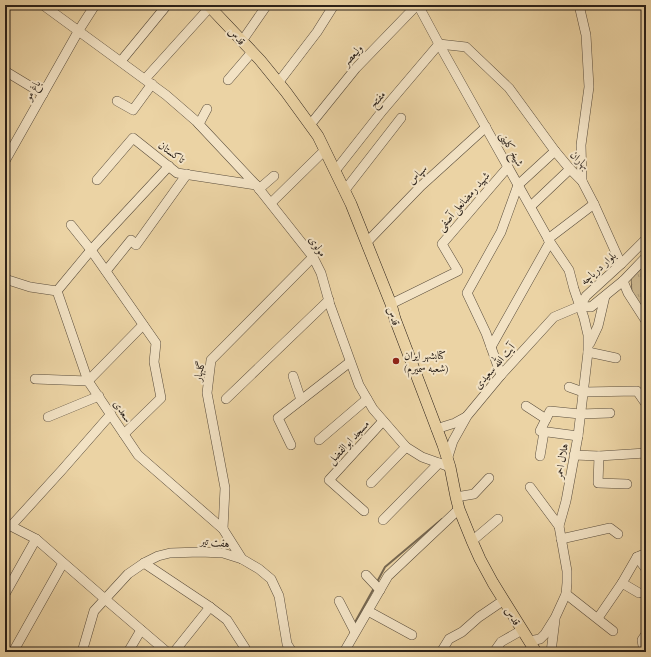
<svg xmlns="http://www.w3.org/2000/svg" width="651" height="657" font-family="'IM FELL French Canon',Amiri,serif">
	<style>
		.grass { fill: url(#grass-tufts); stroke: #7a6a52 }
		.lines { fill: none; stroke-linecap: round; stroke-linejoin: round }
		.stream { stroke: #766750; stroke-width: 2 }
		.minor-casing { stroke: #5a4d3c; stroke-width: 10 }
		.major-casing { stroke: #2a2019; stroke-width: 12 }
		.minor { stroke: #f2e2c4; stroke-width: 9 }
		.major { stroke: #ebd3a4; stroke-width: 11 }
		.poi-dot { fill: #8f2418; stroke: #f2e2c4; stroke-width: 1.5 }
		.labels { text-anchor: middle; stroke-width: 4; stroke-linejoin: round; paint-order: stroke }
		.street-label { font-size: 11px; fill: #2a2019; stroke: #f2e2c4 }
		.poi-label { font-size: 11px; fill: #2a2019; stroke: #f2e2c4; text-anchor: start }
	</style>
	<defs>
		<pattern id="grass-tufts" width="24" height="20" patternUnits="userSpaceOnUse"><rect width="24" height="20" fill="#cab58c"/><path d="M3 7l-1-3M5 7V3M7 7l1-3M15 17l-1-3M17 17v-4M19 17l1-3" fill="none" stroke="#ae9b78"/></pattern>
	</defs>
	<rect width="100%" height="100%" fill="#ebd3a4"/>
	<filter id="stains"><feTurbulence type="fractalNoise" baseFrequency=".005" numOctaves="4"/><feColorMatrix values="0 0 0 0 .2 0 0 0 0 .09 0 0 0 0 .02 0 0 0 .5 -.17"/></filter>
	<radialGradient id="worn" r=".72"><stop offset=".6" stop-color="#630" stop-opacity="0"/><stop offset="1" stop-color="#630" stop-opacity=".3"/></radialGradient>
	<!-- grass -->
	<polygon class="grass" points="646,265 646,314 632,294 631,277"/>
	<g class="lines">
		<!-- stream -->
		<g class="stream">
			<polyline points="377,582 385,567 442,519"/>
			<polyline points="354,624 374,588"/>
		</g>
		<!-- minor casing -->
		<g class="minor-casing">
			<g id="minor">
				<polyline points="43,5 166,95 196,121 256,185 313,257 321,273 330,305 359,385 373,409 406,447 422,457 450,467"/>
				<polyline points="418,5 439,44 550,242 569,270 574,289 584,318 588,335 588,352 578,436 566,501 559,526 567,571 567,583 566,594 555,618 545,634 540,639 529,641"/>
				<polyline points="579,5 586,35 589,87 581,145 582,181"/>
				<polyline points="242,41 267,5"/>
				<polyline points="121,61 167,5"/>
				<polyline points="5,71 43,94"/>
				<polyline points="145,79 210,7"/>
				<polyline points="228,80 252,52"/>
				<polyline points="278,83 317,32 334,5"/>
				<polyline points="117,101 133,110 152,84"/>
				<polyline points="199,124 207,109"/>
				<polyline points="310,125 356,68 417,5"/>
				<polyline points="5,161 79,30 95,5"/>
				<polyline points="335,171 383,110 439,44 466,47 509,88 555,151 570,169 582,181 594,204 621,264"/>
				<polyline points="97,180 133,138 177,173 256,185"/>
				<polyline points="259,189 274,176"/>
				<polyline points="345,190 401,118"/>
				<polyline points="271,203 325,150"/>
				<polyline points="531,206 570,169"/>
				<polyline points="71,225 91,250 156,343 154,362 161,398 124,434"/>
				<polyline points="548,239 594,204"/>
				<polyline points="367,242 421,186 486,127"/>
				<polyline points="106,271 131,240 136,245 187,174"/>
				<polyline points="5,279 30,287 57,291 88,381 138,455 223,529 242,559"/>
				<polyline points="623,281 628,293 646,321"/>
				<polyline points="57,291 91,250 169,166"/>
				<polyline points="391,304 458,271 442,244 508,167"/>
				<polyline points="580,306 586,296 621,264 646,239"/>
				<polyline points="590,343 598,326 605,296"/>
				<polyline points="491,347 550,242"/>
				<polyline points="588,352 616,358"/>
				<polyline points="501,375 486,333 467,293 501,232 518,185 555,151"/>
				<polyline points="293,376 301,400"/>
				<polyline points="35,379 88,381 143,325"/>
				<polyline points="569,387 583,392 637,391 646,404"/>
				<polyline points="226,399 329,300"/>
				<polyline points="526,406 546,419 540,431 578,436"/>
				<polyline points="48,417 99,396"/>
				<polyline points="546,419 550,411 580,414 610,413"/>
				<polyline points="436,429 455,423 466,417"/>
				<polyline points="319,440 367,399"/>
				<polyline points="291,445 278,418 350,362"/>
				<polyline points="574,455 599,456 646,453"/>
				<polyline points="540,456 544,432"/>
				<polyline points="599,456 598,483 627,484"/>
				<polyline points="447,460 453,441 467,416 501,375 554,317 580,306 591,307 623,281 646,257"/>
				<polyline points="371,483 406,447"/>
				<polyline points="530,487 559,526"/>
				<polyline points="456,497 474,494 489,478"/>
				<polyline points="364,511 329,480 383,421"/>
				<polyline points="383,520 439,463"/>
				<polyline points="5,523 36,539 105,599 167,652"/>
				<polyline points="11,526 62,470 111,414"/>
				<polyline points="223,529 225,488 207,393 211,360 313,257"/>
				<polyline points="561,539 610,528 618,534"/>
				<polyline points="472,541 498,519"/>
				<polyline points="637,557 646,569"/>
				<polyline points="144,563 210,607 227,620 245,648"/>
				<polyline points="366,575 380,590"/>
				<polyline points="622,583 639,593"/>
				<polyline points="5,594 36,539"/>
				<polyline points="566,594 613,631"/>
				<polyline points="339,601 355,632"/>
				<polyline points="368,611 412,635"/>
				<polyline points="598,618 622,583 637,557 646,553"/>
				<polyline points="646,634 642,640 643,646 646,649"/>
				<polyline points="13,652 63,563"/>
				<polyline points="82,652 94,611 128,574 144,563 158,556 170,553 200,552 223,553 242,559 259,569 271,579 279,596 287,644 292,652"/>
				<polyline points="128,652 141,630"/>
				<polyline points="174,652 210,607"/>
				<polyline points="344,652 388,576 459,509"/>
				<polyline points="441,652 449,639 462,632 479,617 504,600"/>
				<polyline points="494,652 501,642 522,630"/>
				<polyline points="551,652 555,620"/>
			</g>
		</g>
		<!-- major casing -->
		<g class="major-casing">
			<polyline id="major" points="208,5 260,60 286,92 318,136 351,204 391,304 395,319 443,445 450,467 456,497 459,509 472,541 480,559 493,583 536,652"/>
		</g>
		<!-- minor -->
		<use href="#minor" class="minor"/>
		<!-- major -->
		<use href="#major" class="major"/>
	</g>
	<!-- markers -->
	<circle class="poi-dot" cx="396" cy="361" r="4"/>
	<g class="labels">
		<!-- street labels -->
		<g class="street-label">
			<text transform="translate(237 36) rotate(46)" y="4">قدس</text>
			<text transform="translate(352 55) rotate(-48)" y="4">ولیعصر</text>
			<text transform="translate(32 90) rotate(-60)" y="4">باغ مو</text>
			<text transform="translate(377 99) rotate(-50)" y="4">مفتح</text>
			<text transform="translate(512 149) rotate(61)" y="4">شیخ کلینی</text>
			<text transform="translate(172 152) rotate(35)" y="4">تاکستان</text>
			<text transform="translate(580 160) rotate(44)" y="4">بهاران</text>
			<text transform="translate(417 174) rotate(-44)" y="4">سپاس</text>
			<text transform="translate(463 201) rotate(-49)" y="4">شهید رمضانعلی آصفی</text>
			<text transform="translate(318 246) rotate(56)" y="4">مولوی</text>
			<text transform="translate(598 268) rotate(-42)" y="4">بلوار دریاچه</text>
			<text transform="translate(394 316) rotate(71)" y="4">قدس</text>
			<text transform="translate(494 366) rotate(-49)" y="4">آیت الله سعیدی</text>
			<text transform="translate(199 371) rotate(-79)" y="4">گلبهار</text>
			<text transform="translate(123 411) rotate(56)" y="4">سعدی</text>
			<text transform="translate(348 442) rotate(-47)" y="4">مسجد ابوالفضل</text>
			<text transform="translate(561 461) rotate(-80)" y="4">هلال احمر</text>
			<text transform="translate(215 542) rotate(6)" y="4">هفت تیر</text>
			<text transform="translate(513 616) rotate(59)" y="4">قدس</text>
		</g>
		<!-- poi labels -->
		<g class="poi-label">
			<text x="404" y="359">کتابشهر ایران<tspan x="404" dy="13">(شعبه سمیرم)</tspan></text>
		</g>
	</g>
	<!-- margin -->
	<rect width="651" height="657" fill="none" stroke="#ebd3a4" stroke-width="20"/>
	<rect x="6" y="6" width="639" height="645" fill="none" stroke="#2a2019" stroke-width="2"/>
	<rect x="10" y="10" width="631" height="637" fill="none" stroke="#2a2019"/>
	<rect width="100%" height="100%" filter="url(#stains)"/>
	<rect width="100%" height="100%" fill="url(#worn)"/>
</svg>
